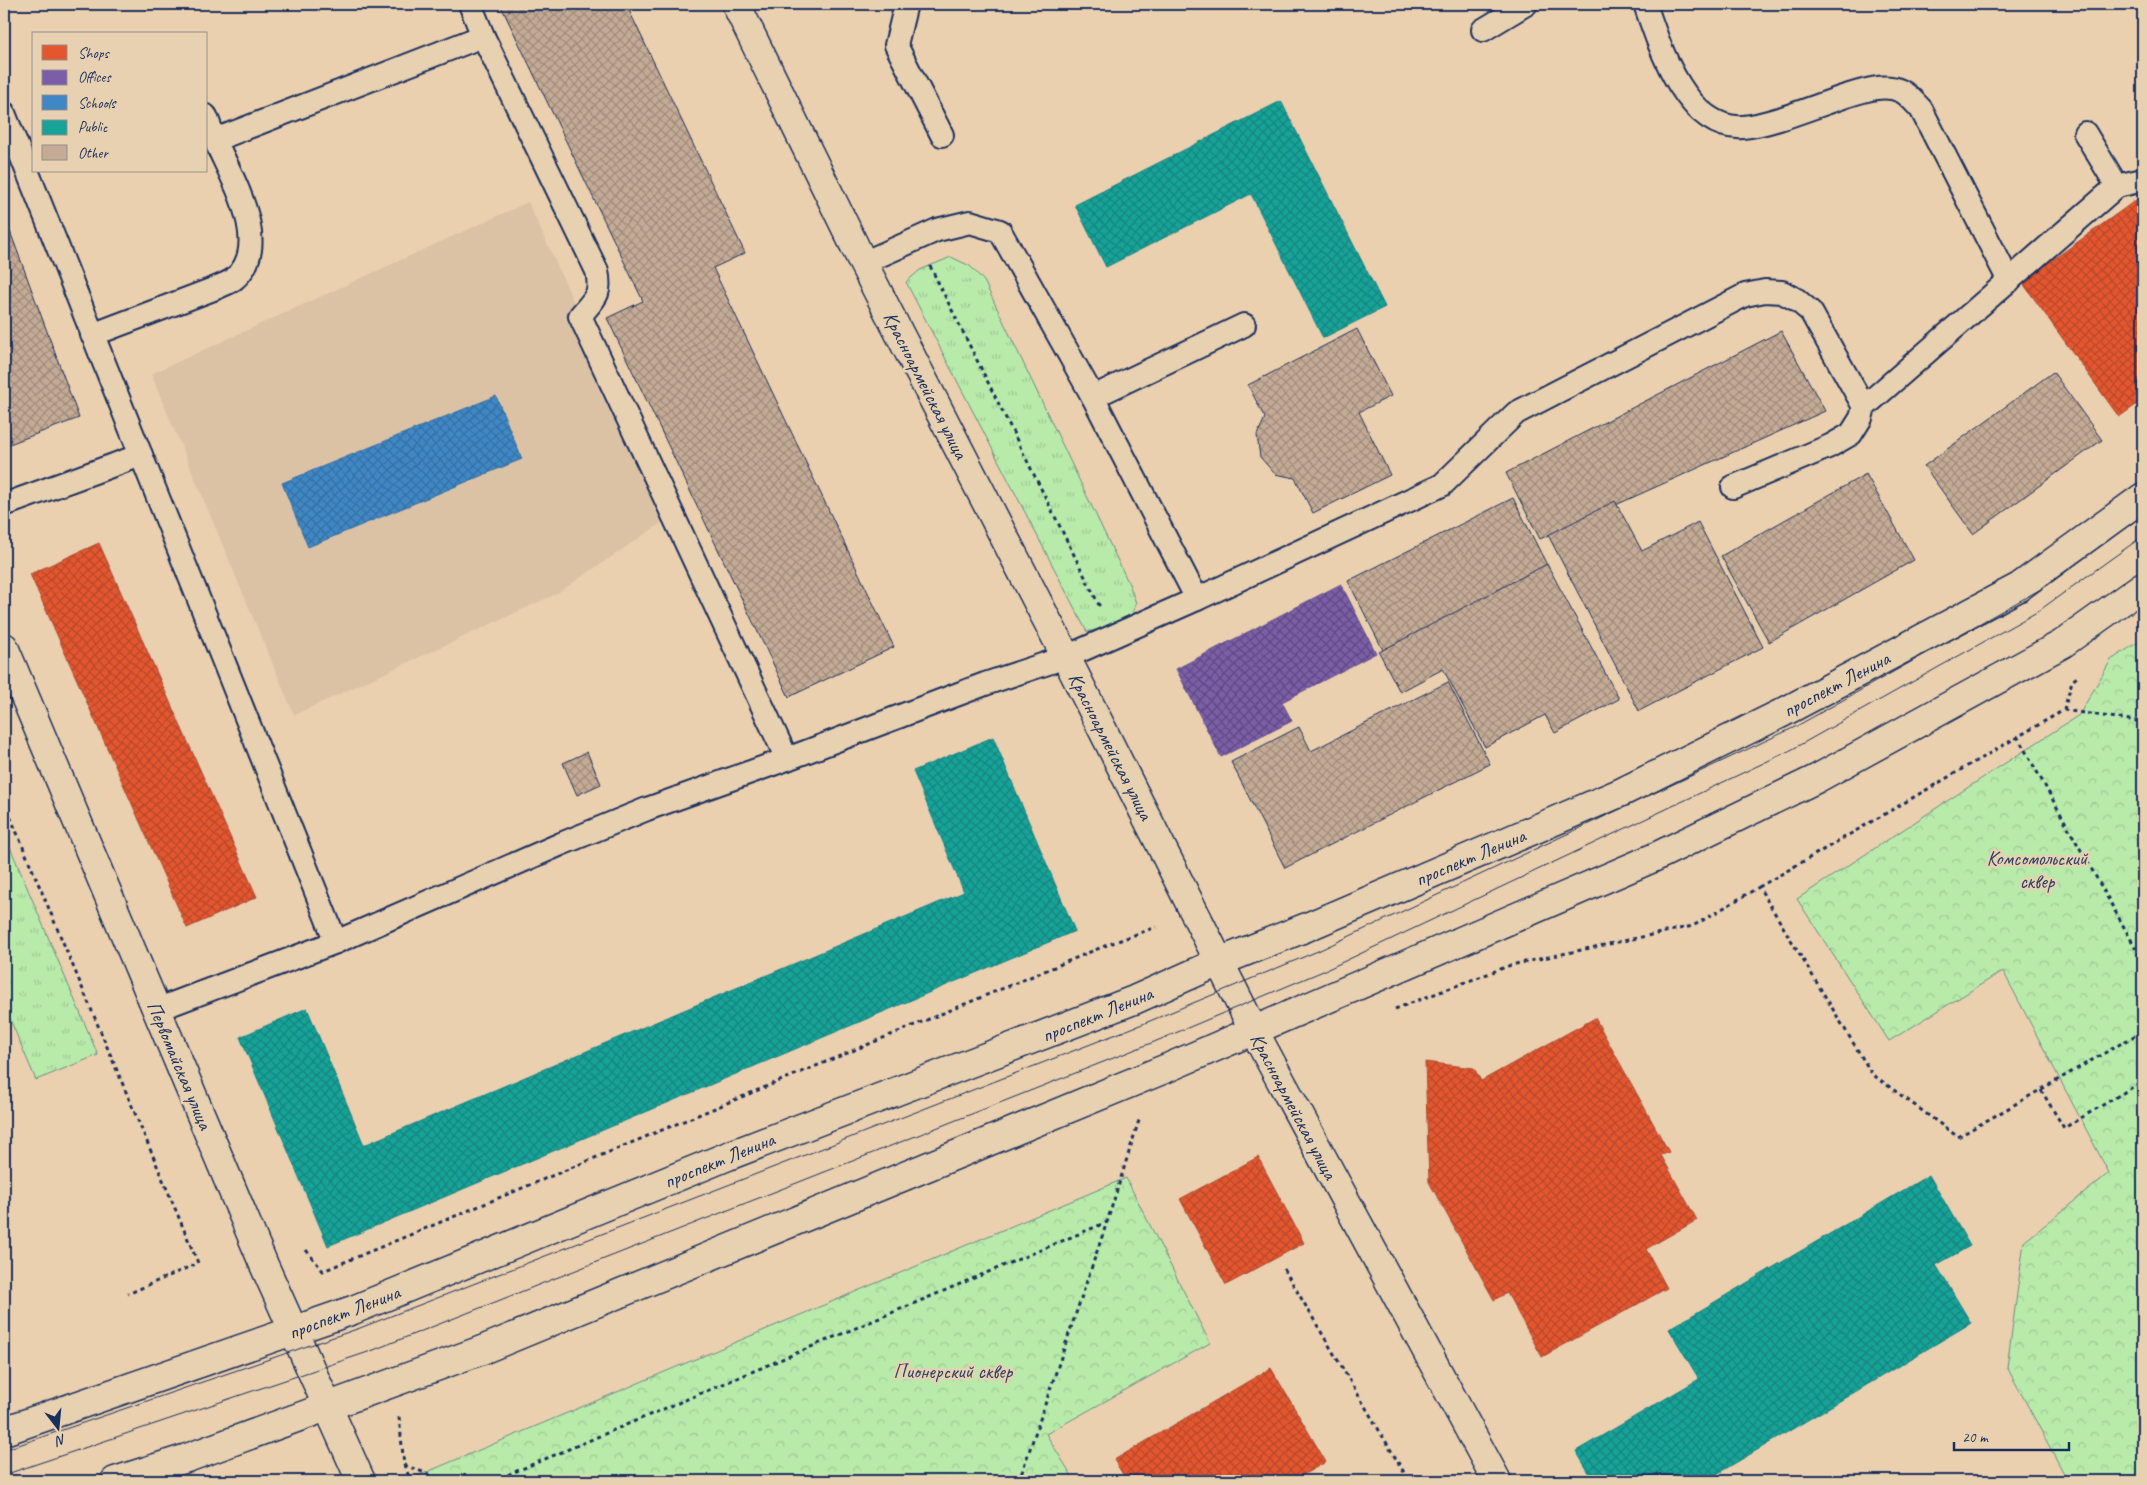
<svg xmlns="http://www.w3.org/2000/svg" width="2147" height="1485" font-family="Caveat,sans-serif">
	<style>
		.built { fill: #dbc2a5 }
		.grass { fill: url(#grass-tufts); stroke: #6a8c84 }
		.park { fill: url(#park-crowns); stroke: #6a8c84 }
		.shops { fill: url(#shops-cross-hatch); stroke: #a84b3c }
		.offices { fill: url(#offices-cross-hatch); stroke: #5e5091 }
		.schools { fill: url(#schools-cross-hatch); stroke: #346da6 }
		.public { fill: url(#public-cross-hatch); stroke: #188087 }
		.building { fill: url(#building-cross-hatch); stroke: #1b2f5e }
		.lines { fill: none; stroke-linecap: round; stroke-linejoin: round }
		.lane-casing { stroke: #1b2f5e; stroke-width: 26 }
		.street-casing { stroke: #1b2f5e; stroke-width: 31 }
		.secondary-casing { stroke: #1b2f5e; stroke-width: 31 }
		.path { stroke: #1b2f5e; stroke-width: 3; stroke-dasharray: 4 4; stroke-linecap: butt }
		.lane { stroke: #e7d1b0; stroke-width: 22 }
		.street { stroke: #e7d1b0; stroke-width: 28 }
		.secondary { stroke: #e7d1b0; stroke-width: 28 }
		.tram { stroke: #1b2f5e; stroke-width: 1 }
		.labels { text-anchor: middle; stroke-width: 5; stroke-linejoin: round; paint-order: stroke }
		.street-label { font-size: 20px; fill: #1b2f5e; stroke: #e7d1b0 }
		.park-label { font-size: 20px; fill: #2b4266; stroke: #e7d1b0 }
	</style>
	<defs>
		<pattern id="grass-tufts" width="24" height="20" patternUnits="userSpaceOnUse" patternTransform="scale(1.25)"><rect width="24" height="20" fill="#b8eaaa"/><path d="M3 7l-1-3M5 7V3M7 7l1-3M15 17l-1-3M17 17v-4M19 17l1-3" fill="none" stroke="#9ec995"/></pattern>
		<pattern id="park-crowns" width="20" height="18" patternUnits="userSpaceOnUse" patternTransform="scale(1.25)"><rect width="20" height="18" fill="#b8eaaa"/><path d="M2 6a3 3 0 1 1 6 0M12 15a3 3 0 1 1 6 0" fill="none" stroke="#9ec995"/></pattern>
		<pattern id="shops-cross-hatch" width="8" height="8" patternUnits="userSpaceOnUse" patternTransform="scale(1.25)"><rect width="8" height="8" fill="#e4572e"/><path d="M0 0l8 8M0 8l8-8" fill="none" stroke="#b8482a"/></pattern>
		<pattern id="offices-cross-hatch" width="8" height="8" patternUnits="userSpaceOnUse" patternTransform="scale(1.25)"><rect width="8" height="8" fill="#7b5ea7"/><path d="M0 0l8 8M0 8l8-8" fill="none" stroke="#5e4a84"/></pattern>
		<pattern id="schools-cross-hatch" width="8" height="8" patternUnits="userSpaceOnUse" patternTransform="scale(1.25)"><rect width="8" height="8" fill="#3f88c5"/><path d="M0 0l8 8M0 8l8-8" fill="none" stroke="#3470a3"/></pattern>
		<pattern id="public-cross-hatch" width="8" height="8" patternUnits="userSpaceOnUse" patternTransform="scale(1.25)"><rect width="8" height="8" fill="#17a398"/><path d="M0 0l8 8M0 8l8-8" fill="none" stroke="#14857f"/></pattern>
		<pattern id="building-cross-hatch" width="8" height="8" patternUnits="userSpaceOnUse" patternTransform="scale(1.25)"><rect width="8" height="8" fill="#c5ab95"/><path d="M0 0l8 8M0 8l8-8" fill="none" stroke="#9f8c7d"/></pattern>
	</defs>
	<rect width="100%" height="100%" fill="#ead0ae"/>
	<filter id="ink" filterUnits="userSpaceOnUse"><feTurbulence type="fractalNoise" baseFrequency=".02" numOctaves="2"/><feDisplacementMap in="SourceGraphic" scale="10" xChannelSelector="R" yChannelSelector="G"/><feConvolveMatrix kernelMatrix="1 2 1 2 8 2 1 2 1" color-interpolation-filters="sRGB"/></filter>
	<g filter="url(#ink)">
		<!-- built -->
		<polygon class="built" points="528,202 672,516 556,594 294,715 151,374"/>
		<!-- grass -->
		<g class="grass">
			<polygon points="951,257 970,266 984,281 1129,584 1136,603 1131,616 1107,627 1087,632 906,282 920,270"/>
			<polygon points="4,833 98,1055 36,1080 4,1005"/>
		</g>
		<!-- park -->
		<g class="park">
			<polygon points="2143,639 2143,1481 2068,1481 2007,1367 2024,1242 2109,1173 2003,971 1889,1041 1797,899 2079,715 2111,660"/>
			<polygon points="1126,1178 1210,1343 1046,1434 1075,1481 417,1481 415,1477"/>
		</g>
		<!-- shops -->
		<g class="shops">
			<polygon points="2143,195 2143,400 2119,417 2022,282"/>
			<polygon points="99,543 257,897 187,928 30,574"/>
			<polygon points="1595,1018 1669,1152 1661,1155 1697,1220 1646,1249 1667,1288 1542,1357 1507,1293 1494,1300 1429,1182 1425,1062 1474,1068 1481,1081"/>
			<polygon points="1258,1157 1304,1243 1226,1285 1180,1199"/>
			<polygon points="1271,1368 1326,1462 1292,1481 1127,1481 1114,1460"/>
		</g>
		<!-- offices -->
		<polygon class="offices" points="1341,584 1376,653 1282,702 1292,721 1221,757 1176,669"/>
		<!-- schools -->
		<polygon class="schools" points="496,396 522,459 308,547 282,483"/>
		<!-- public -->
		<g class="public">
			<polygon points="1281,101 1385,307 1323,338 1251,194 1106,267 1075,205"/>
			<polygon points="993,737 1075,931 328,1246 240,1037 307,1008 364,1145 964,892 913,771"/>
			<polygon points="1929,1175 1970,1246 1936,1265 1971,1323 1705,1481 1594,1481 1576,1451 1699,1379 1669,1329"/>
		</g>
		<!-- building -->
		<g class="building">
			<polygon points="500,4 626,4 745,253 713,268 894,647 789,697 607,318 643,301"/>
			<polygon points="4,215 79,418 4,446"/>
			<polygon points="1357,329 1391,396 1359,412 1390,475 1313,513 1295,478 1275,474 1260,457 1257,435 1265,418 1248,385"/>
			<polygon points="1781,331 1825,411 1540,539 1506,473"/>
			<polygon points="2053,372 2102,440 1973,534 1924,466"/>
			<polygon points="1866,474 1914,560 1769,642 1721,556"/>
			<polygon points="1513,498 1548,567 1383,650 1348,581"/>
			<polygon points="1615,501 1642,551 1698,522 1763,647 1639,711 1548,535"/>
			<polygon points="1547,564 1619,699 1555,733 1545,715 1485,747 1443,669 1400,692 1379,652"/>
			<polygon points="1448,682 1490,764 1285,868 1231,762 1299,727 1311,751"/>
			<polygon points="587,752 601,784 577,795 563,763"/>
		</g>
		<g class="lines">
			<!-- lane casing -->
			<g class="lane-casing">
				<g id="lane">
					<path d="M470,4L483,36L597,271C602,295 595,298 580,316L787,759"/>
					<polyline points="906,4 896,45 942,135"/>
					<path d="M1645,4C1659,45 1686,131 1743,127C1770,125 1818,105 1846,96C1862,91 1884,83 1901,91C1908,94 1915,103 1921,109L2009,281"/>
					<polyline points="1483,30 1526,4"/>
					<polyline points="4,113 336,942"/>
					<polyline points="206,116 215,140"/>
					<polyline points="2085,133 2117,186 2143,180"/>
					<path d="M92,335L216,288C222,285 229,283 234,279C274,246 231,177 215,140L483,36"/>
					<polyline points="1093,397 1244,325"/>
					<polyline points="1733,487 1830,446 1851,434 1861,418 1864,407 2117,186"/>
					<polyline points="4,505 141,455"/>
					<polyline points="1197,599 1442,485 1516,413 1745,295 1765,291 1782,292 1797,300 1811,312 1864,407"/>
					<polyline points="156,1010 336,942 561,844 647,809 787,759 985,684 1066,657 1197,599 1093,397 1000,231 970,222 937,230 863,263"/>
				</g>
			</g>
			<!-- street casing -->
			<g class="street-casing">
				<polyline id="street" points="736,4 863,263 1066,657 1254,1031"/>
			</g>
			<!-- secondary casing -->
			<g class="secondary-casing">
				<g id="secondary">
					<polyline points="4,647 264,1265 361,1481"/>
					<polyline points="1254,1031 1497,1481"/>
					<polyline points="4,1431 353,1310 728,1156 1134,1000 1219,962 1307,927 1622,792 1782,713 2019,587 2143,497"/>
					<polyline points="115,1481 187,1458 482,1350 1167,1068 1653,858 1816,779 2062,644 2143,586"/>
				</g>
			</g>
			<!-- path -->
			<g class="path">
				<polyline points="930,266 1100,607"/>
				<polyline points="2064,710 2072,681 2077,677"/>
				<polyline points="2017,736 2143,961"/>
				<polyline points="4,802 198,1263 128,1294"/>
				<polyline points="1759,887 2064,710 2143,722"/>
				<polyline points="1395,1009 1511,965 1693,926 1759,887 1872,1074 1958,1137 2143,1031"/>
				<polyline points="2041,1090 2064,1128 2143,1081"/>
				<polyline points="306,1250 323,1271 1107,945 1156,927"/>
				<polyline points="1284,1269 1409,1481"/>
				<polyline points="399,1417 404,1465 411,1481"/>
				<polyline points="404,1465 447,1481"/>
				<polyline points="493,1481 1107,1222"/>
				<polyline points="1019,1481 1107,1222 1140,1117"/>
			</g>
			<!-- lane -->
			<use href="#lane" class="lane"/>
			<!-- street -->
			<use href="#street" class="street"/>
			<!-- secondary -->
			<use href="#secondary" class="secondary"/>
			<!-- tram -->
			<g class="tram">
				<polyline points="4,1450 360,1328 1145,1023 1318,951 1795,727 2048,585 2143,515"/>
				<polyline points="4,1475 371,1351 1154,1042 1328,969 1789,751 2037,612 2143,536"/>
			</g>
		</g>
	</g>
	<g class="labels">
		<!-- street labels -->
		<g class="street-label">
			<text transform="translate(926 385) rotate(63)" y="7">Красноармейская улица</text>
			<text transform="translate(1836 684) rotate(-28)" y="7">проспект Ленина</text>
			<text transform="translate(1111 746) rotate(63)" y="7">Красноармейская улица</text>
			<text transform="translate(1470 857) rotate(-23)" y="7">проспект Ленина</text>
			<text transform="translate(1097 1014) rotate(-22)" y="7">проспект Ленина</text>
			<text transform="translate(180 1065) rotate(67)" y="7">Первомайская улица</text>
			<text transform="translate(1294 1106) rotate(62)" y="7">Красноармейская улица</text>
			<text transform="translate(719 1160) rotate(-22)" y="7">проспект Ленина</text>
			<text transform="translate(344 1312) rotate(-21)" y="7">проспект Ленина</text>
		</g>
		<!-- park labels -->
		<g class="park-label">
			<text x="2037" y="865">Комсомольский<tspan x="2037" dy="23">сквер</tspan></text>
			<text x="953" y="1378">Пионерский сквер</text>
		</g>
	</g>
	<!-- margin -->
	<rect width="2147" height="1485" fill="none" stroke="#e7d1b0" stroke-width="20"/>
	<rect x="10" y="10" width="2127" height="1465" fill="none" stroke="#1b2f5e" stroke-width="2" filter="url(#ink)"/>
	<!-- legend -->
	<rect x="32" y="32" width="175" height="140" fill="#e7d1b0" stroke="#95908f"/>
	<rect x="42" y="45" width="25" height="15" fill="#e4572e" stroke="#95908f"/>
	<text x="78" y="58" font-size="15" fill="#1b2f5e">Shops</text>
	<rect x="42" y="70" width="25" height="15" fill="#7b5ea7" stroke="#95908f"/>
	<text x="78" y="82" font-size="15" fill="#1b2f5e">Offices</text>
	<rect x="42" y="95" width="25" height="15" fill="#3f88c5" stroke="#95908f"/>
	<text x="78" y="108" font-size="15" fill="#1b2f5e">Schools</text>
	<rect x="42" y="120" width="25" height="15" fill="#17a398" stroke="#95908f"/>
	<text x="78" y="132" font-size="15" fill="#1b2f5e">Public</text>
	<rect x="42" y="145" width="25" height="15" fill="#c5ab95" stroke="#95908f"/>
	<text x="78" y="158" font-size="15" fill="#1b2f5e">Other</text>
	<!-- north arrow -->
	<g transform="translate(58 1428) rotate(164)" stroke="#e7d1b0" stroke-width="4" paint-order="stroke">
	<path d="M0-4L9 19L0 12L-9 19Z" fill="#1b2f5e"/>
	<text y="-8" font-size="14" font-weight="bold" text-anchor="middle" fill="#1b2f5e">N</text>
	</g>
	<!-- scale -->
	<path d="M1954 1442v8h115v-8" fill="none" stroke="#1b2f5e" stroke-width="2.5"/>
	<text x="1962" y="1442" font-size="15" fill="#1b2f5e" stroke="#e7d1b0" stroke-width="4" paint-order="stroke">20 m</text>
</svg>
